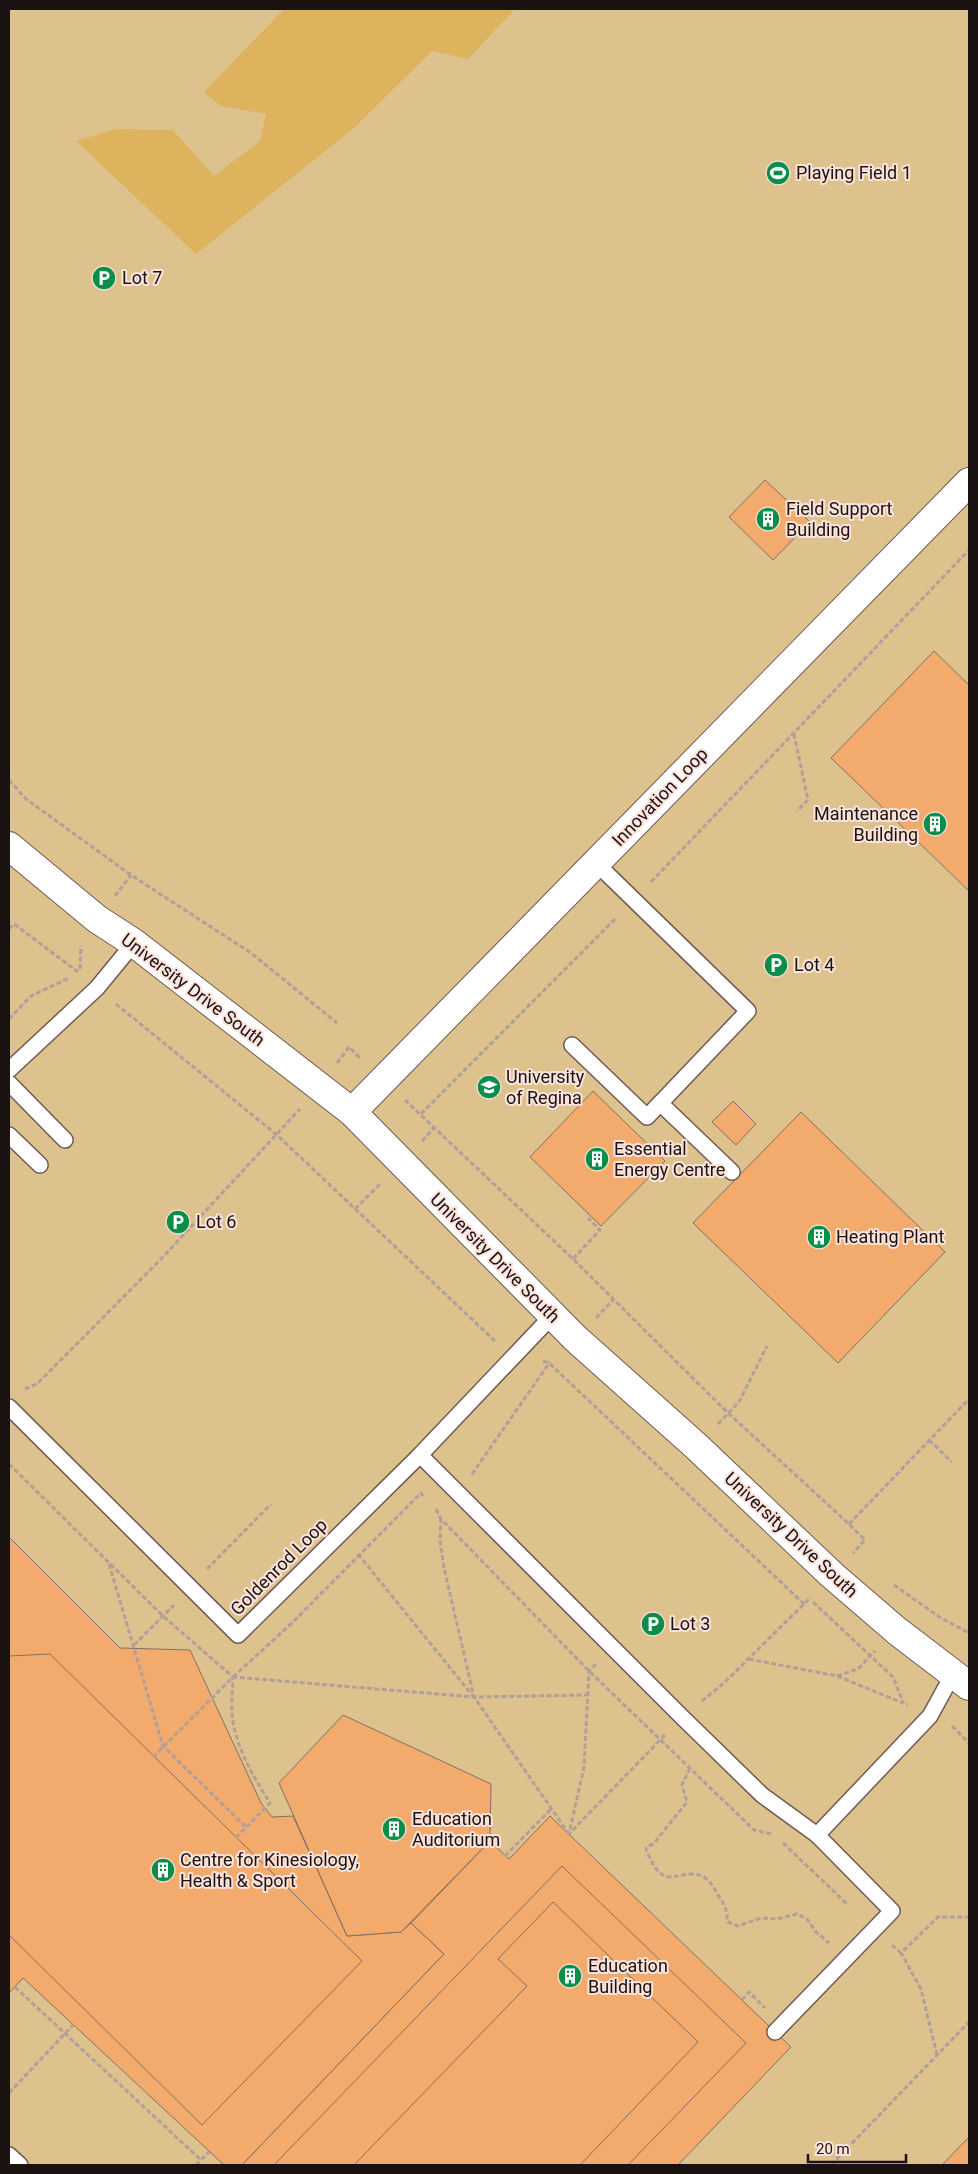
<svg xmlns="http://www.w3.org/2000/svg" width="978" height="2174" font-family="Roboto,sans-serif">
	<style>
		.green { fill: #dec28d }
		.forest { fill: #ddb35d }
		.building { fill: #f3ab6d; stroke: #817063 }
		.lines { fill: none; stroke-linecap: round; stroke-linejoin: round }
		.service-casing { stroke: #6f5a54; stroke-width: 18 }
		.minor-casing { stroke: #6f5a54; stroke-width: 30 }
		.path { stroke: #b29f9a; stroke-width: 3; stroke-dasharray: 5 2.5; stroke-linecap: butt }
		.service { stroke: #fff; stroke-width: 15 }
		.minor { stroke: #fff; stroke-width: 28 }
		.labels { text-anchor: middle; stroke-width: 4; stroke-linejoin: round; paint-order: stroke }
		.poi-label { font-size: 18px; fill: #1a1210; stroke: #fbe3dc; text-anchor: start }
		.street-label { font-size: 18px; fill: #1a1210; stroke: #fbe3dc }
	</style>
	<rect width="100%" height="100%" fill="#fbe3dc"/>
	<!-- green -->
	<rect class="green" x="9" y="9" width="960" height="2156"/>
	<!-- forest -->
	<polygon class="forest" points="284,9 515,9 468,59 432,51 354,128 196,254 76,141 116,129 173,130 214,176 260,141 266,114 221,106 204,92"/>
	<!-- building -->
	<g class="building">
		<polygon points="765,480 810,522 773,560 729,517"/>
		<polygon points="934,651 969,685 969,891 831,758"/>
		<polygon points="593,1091 665,1161 601,1226 530,1157"/>
		<polygon points="733,1101 756,1124 736,1145 712,1122"/>
		<polygon points="801,1112 945,1252 838,1363 693,1223"/>
		<polygon points="9,1537 120,1648 190,1650 261,1803 272,1817 293,1816 347,1936 401,1932 411,1923 444,1954 242,2165 224,2165 23,1978 9,1993"/>
		<polygon points="50,1654 362,1961 202,2125 9,1935 9,1656"/>
		<polygon points="343,1715 491,1784 490,1841 401,1932 347,1936 279,1783"/>
		<polygon points="550,1816 791,2047 678,2165 242,2165 444,1954 411,1923 490,1841 509,1859"/>
		<polygon points="562,1866 746,2043 628,2165 274,2165"/>
		<polygon points="553,1902 698,2042 580,2165 354,2165 527,1986 498,1959"/>
		<polygon points="969,2137 969,2165 941,2165 942,2165"/>
	</g>
	<g class="lines">
		<!-- service casing -->
		<g class="service-casing">
			<g id="service">
				<polyline points="572,1045 647,1117 748,1011 596,863"/>
				<polyline points="9,1070 97,988 134,943"/>
				<polyline points="9,1083 65,1140"/>
				<polyline points="660,1103 732,1172"/>
				<polyline points="9,1135 40,1165"/>
				<polyline points="9,1407 238,1635 420,1455 552,1316"/>
				<polyline points="420,1455 682,1717 762,1795 817,1835 892,1911 775,2032"/>
				<polyline points="817,1835 930,1716 953,1674"/>
				<polyline points="9,2155 20,2165"/>
			</g>
		</g>
		<!-- minor casing -->
		<g class="minor-casing">
			<g id="minor">
				<polyline points="9,846 97,919 134,943 352,1112 575,1338 696,1446 832,1575 897,1631 969,1686"/>
				<polyline points="352,1112 969,482"/>
			</g>
		</g>
		<!-- path -->
		<g class="path">
			<polyline points="794,734 808,800 797,811"/>
			<polyline points="9,780 26,799 131,875 251,953 337,1023"/>
			<polyline points="651,882 969,550"/>
			<polyline points="115,896 131,875"/>
			<polyline points="9,929 14,924 78,972"/>
			<polyline points="80,969 81,946"/>
			<polyline points="116,1004 277,1135 496,1342"/>
			<polyline points="9,1019 31,996 69,978"/>
			<polyline points="337,1063 349,1047 361,1059"/>
			<polyline points="405,1100 573,1259 728,1413 849,1524 865,1540 853,1553"/>
			<polyline points="421,1114 617,917"/>
			<polyline points="422,1141 435,1127"/>
			<polyline points="355,1209 381,1183"/>
			<polyline points="573,1259 600,1230 588,1218"/>
			<polyline points="596,1318 613,1300"/>
			<polyline points="543,1361 549,1363 804,1604"/>
			<polyline points="25,1389 37,1384 161,1259 300,1109"/>
			<polyline points="718,1424 739,1402 767,1346"/>
			<polyline points="929,1440 952,1462"/>
			<path d="M9,1464L163,1616L233,1677C233,1688 231,1701 232,1712C234,1745 253,1776 270,1803L236,1838"/>
			<polyline points="472,1474 550,1362"/>
			<polyline points="436,1509 441,1519 589,1671 754,1830 772,1834"/>
			<polyline points="441,1518 440,1541 444,1568 474,1697 569,1834"/>
			<polyline points="849,1524 969,1399"/>
			<polyline points="358,1554 472,1695"/>
			<polyline points="109,1564 163,1746 246,1827"/>
			<polyline points="207,1569 271,1504"/>
			<polyline points="894,1585 941,1618 969,1633"/>
			<polyline points="813,1602 893,1677 903,1702"/>
			<polyline points="134,1645 174,1605"/>
			<polyline points="749,1659 837,1676 908,1705"/>
			<polyline points="596,1664 589,1671 584,1767 569,1834 666,1734"/>
			<polyline points="837,1676 858,1669 875,1651"/>
			<polyline points="233,1677 293,1622 421,1493 423,1496"/>
			<polyline points="702,1701 725,1682 811,1597"/>
			<polyline points="952,1726 969,1743"/>
			<polyline points="153,1757 233,1677 474,1697 588,1695"/>
			<path d="M690,1768L682,1785L687,1802L654,1843L646,1848C646,1854 650,1857 652,1862C666,1889 679,1870 699,1875C709,1877 715,1890 720,1898C724,1905 728,1911 727,1919L728,1922L738,1926L761,1918L777,1919L797,1914L807,1919L816,1932L829,1943"/>
			<polyline points="783,1843 847,1904"/>
			<polyline points="505,1856 551,1809"/>
			<polyline points="892,1945 901,1953"/>
			<polyline points="15,1987 201,2160"/>
			<polyline points="742,2000 749,1992 765,2008"/>
			<polyline points="937,2055 921,1989 901,1953 938,1917 969,1917"/>
			<polyline points="9,2093 73,2025"/>
			<polyline points="196,2165 209,2152"/>
			<polyline points="831,2165 969,2022"/>
		</g>
		<!-- service -->
		<use href="#service" class="service"/>
		<!-- minor -->
		<use href="#minor" class="minor"/>
	</g>
	<!-- icons -->
	<defs>
		<g id="stadium-disc" transform="scale(1.25)"><circle r="9.5" fill="#0c8e4b" stroke="#fbe3dc"/><path d="M0-5a6.5 5 0 1 0 0 10a6.5 5 0 1 0 0-10ZM-3.5-1.8h7v3.6h-7Z" fill="#fff"/></g>
		<g id="parking-disc" transform="scale(1.25)"><circle r="9.5" fill="#0c8e4b" stroke="#fbe3dc"/><path d="M-3.5-5.5H1a3.5 3.5 0 0 1 0 7H-1V5.5H-3.5ZM-1-3.4V-.6H.8a1.4 1.4 0 0 0 0-2.8Z" fill="#fff"/></g>
		<g id="building-disc" transform="scale(1.25)"><circle r="9.5" fill="#0c8e4b" stroke="#fbe3dc"/><path d="M-4-6H4V6H1V3H-1V6H-4ZM-2.5-4.3h1.7v1.8h-1.7ZM.8-4.3h1.7v1.8H.8ZM-2.5-1h1.7V.8h-1.7ZM.8-1h1.7V.8H.8Z" fill="#fff"/></g>
		<g id="university-disc" transform="scale(1.25)"><circle r="9.5" fill="#0c8e4b" stroke="#fbe3dc"/><path d="M0-5L7-2L0 1L-7-2ZM-4 1L0 2.5L4 1V4Q0 6-4 4Z" fill="#fff"/></g>
	</defs>
	<g fill-rule="evenodd">
		<use href="#stadium-disc" x="778" y="173"/>
		<use href="#parking-disc" x="104" y="278"/>
		<use href="#building-disc" x="768" y="519"/>
		<use href="#building-disc" x="935" y="824"/>
		<use href="#parking-disc" x="776" y="965"/>
		<use href="#university-disc" x="489" y="1087"/>
		<use href="#building-disc" x="597" y="1159"/>
		<use href="#parking-disc" x="178" y="1222"/>
		<use href="#building-disc" x="819" y="1237"/>
		<use href="#parking-disc" x="653" y="1624"/>
		<use href="#building-disc" x="394" y="1829"/>
		<use href="#building-disc" x="163" y="1870"/>
		<use href="#building-disc" x="570" y="1976"/>
	</g>
	<g class="labels">
		<!-- poi labels -->
		<g class="poi-label">
			<text x="796" y="179">Playing Field 1</text>
			<text x="122" y="284">Lot 7</text>
			<text x="786" y="515">Field Support<tspan x="786" dy="21">Building</tspan></text>
			<text x="918" y="820" text-anchor="end">Maintenance<tspan x="918" dy="21">Building</tspan></text>
			<text x="794" y="971">Lot 4</text>
			<text x="506" y="1083">University<tspan x="506" dy="21">of Regina</tspan></text>
			<text x="614" y="1155">Essential<tspan x="614" dy="21">Energy Centre</tspan></text>
			<text x="196" y="1228">Lot 6</text>
			<text x="836" y="1243">Heating Plant</text>
			<text x="670" y="1630">Lot 3</text>
			<text x="412" y="1825">Education<tspan x="412" dy="21">Auditorium</tspan></text>
			<text x="180" y="1866">Centre for Kinesiology,<tspan x="180" dy="21">Health &amp; Sport</tspan></text>
			<text x="588" y="1972">Education<tspan x="588" dy="21">Building</tspan></text>
		</g>
		<!-- street labels -->
		<g class="street-label">
			<text transform="translate(660 797) rotate(-46)" y="6">Innovation Loop</text>
			<text transform="translate(193 990) rotate(37)" y="6">University Drive South</text>
			<text transform="translate(495 1258) rotate(45)" y="6">University Drive South</text>
			<text transform="translate(791 1535) rotate(43)" y="6">University Drive South</text>
			<text transform="translate(279 1567) rotate(-45)" y="6">Goldenrod Loop</text>
		</g>
	</g>
	<!-- border -->
	<rect width="978" height="2174" fill="none" stroke="#1a1210" stroke-width="20"/>
	<!-- scale -->
	<path d="M808 2154v8h98v-8" fill="none" stroke="#1a1210" stroke-width="2.5"/>
	<text x="816" y="2154" font-size="15" fill="#1a1210" stroke="#fbe3dc" stroke-width="4" paint-order="stroke">20 m</text>
</svg>
